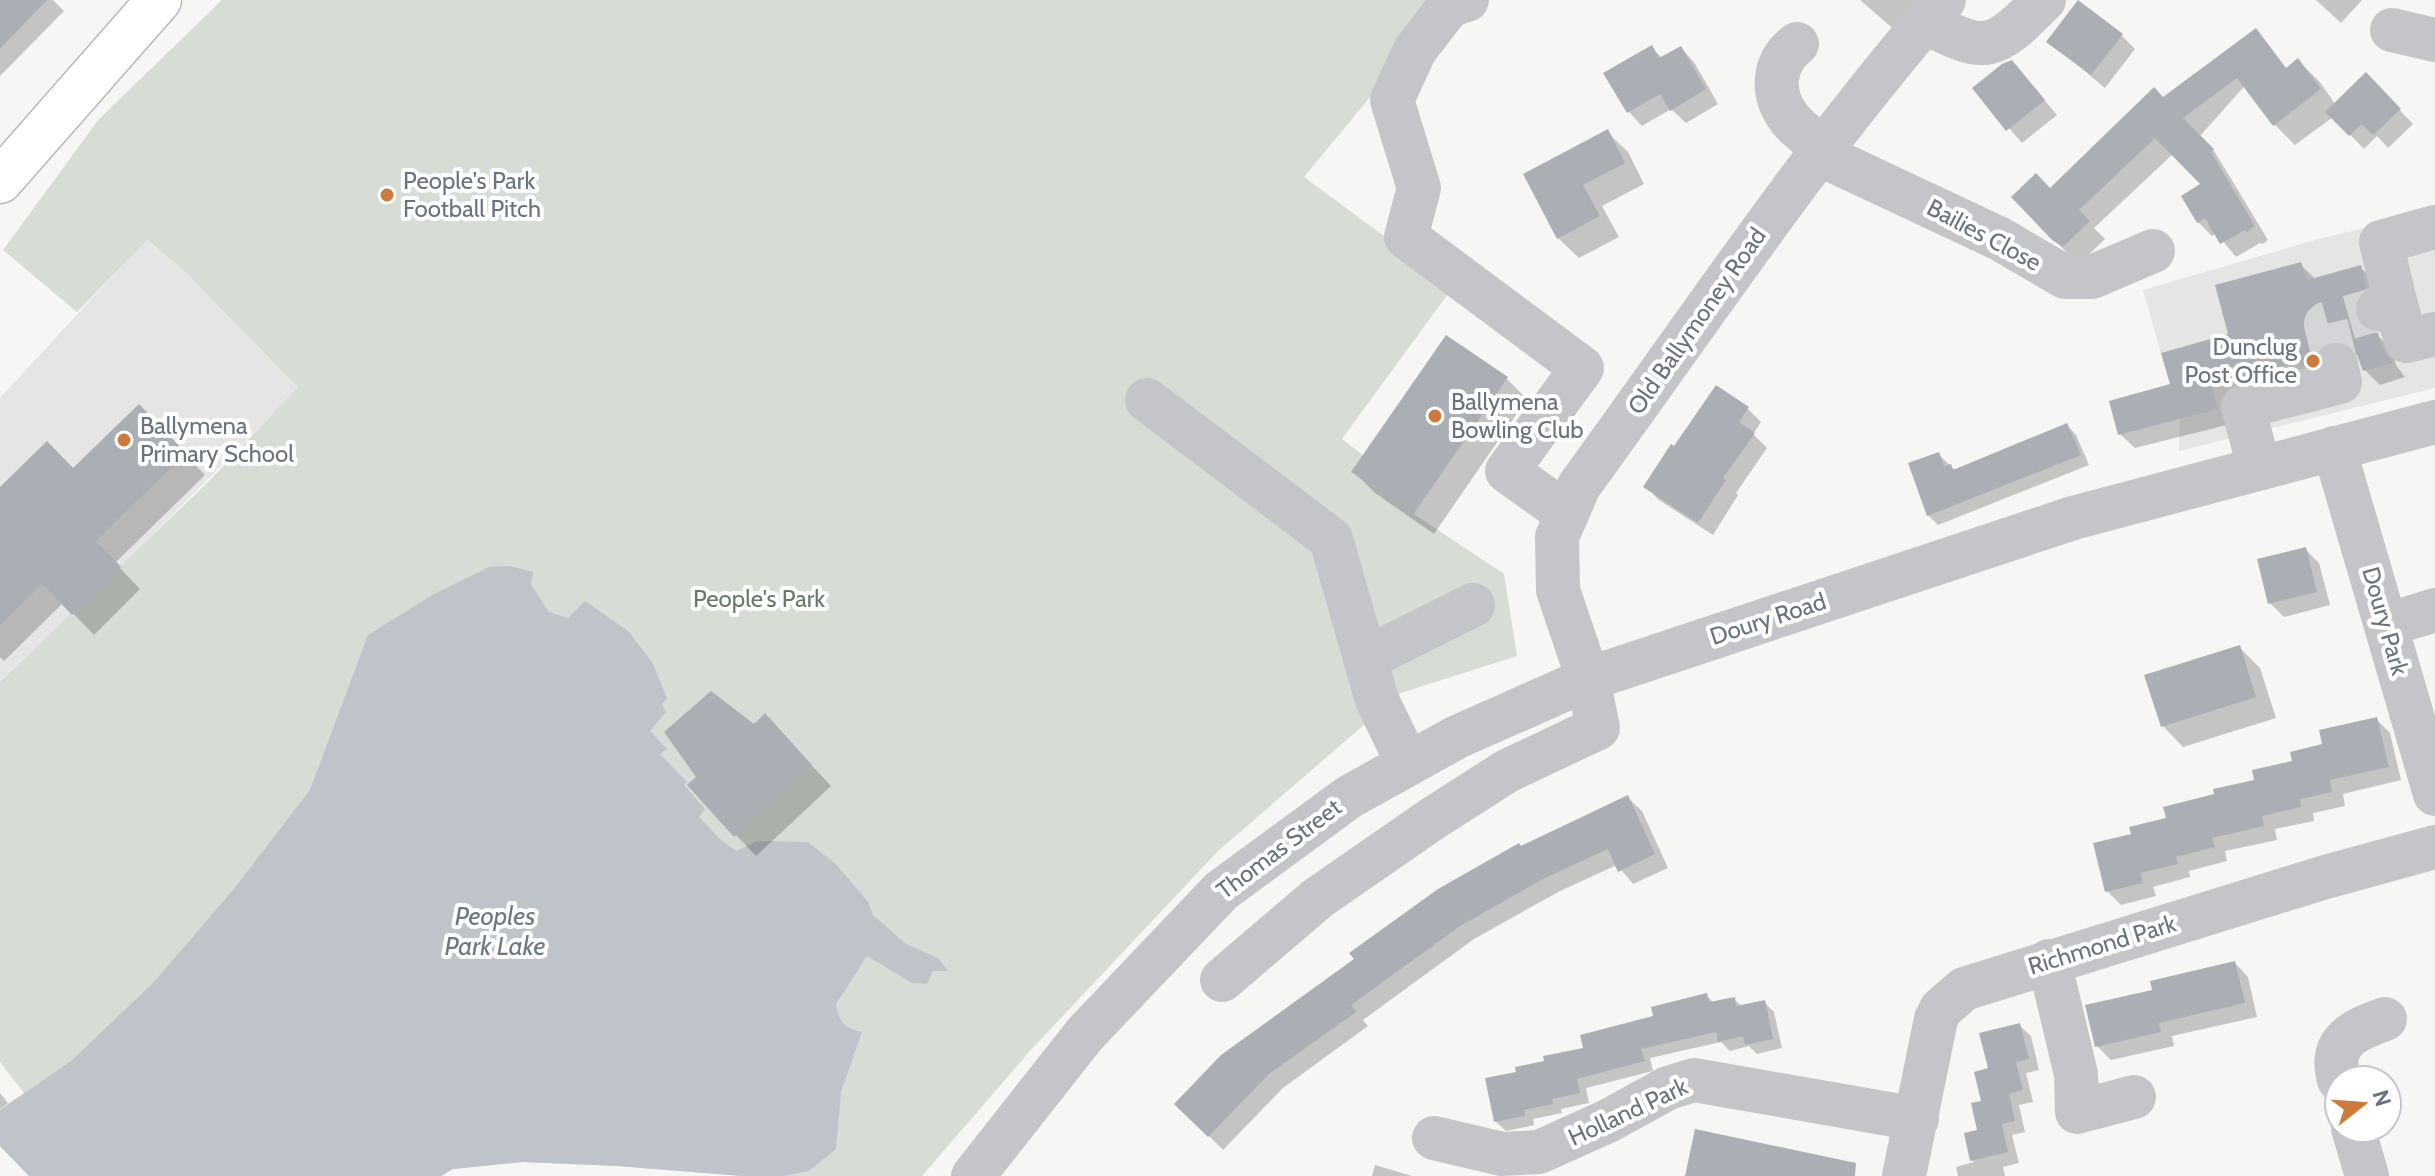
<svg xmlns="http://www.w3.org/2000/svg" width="2435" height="1176" font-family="Cabin,sans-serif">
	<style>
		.built { fill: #e4e5e4 }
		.green { fill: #d7ddd5 }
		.water { fill: #bfc4ca }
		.shadow { fill: #0003 }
		.building { fill: #abafb5 }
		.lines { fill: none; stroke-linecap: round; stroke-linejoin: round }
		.minor-tunnel { stroke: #d3d5d7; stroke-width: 44; stroke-dasharray: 44 22; stroke-linecap: butt }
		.major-casing { stroke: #b6b8bc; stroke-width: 47 }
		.minor { stroke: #c3c5c8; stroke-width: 44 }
		.major { stroke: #fff; stroke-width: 44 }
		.poi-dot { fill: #cf7a3b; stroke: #fff; stroke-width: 3 }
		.labels { text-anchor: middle; stroke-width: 8; stroke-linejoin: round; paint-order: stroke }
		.poi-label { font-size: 24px; fill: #697281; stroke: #fff; text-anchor: start }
		.street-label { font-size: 24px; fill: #697281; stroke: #fff }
		.park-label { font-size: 24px; fill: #677967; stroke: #fff }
		.water-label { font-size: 26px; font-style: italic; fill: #6a7884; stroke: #fff }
	</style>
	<rect width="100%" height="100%" fill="#f6f6f4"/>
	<!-- built -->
	<g class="built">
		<polygon points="2435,205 2435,388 2179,451 2180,420 2143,290 2322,238 2418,216"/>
		<polygon points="146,240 182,269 299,387 121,567 0,682 0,398"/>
	</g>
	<!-- green -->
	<polygon class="green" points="222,0 1444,0 1442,10 1304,177 1453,287 1342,439 1363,455 1352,473 1504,574 1517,656 1401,693 1218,851 1029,1052 922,1176 742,1176 618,1166 522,1162 453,1169 441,1176 29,1176 0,1146 0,1109 24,1093 0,1062 0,682 209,481 298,387 182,269 147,240 77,312 3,250 99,119"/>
	<!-- water -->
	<path class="water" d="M510,566L533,572L531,585L549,612L568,618L585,601L628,631L652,662L667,698L662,705L666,712L650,731L667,749L660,754L687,782L684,785L705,809L699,817L720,839L736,851L757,841L808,842L836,864L868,902L873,915L906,944L938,958L948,971H933L927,984L912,983L867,956L836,1004C840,1025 843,1026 862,1032L841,1092L836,1149L809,1171L783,1176H742L618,1166L522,1162L453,1169L441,1176H29L0,1146V1110L71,1061L153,983L233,890L310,790L368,635L434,594L489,567Z"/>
	<!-- shadow -->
	<g class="shadow">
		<polygon points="0,0 53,0 64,11 0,76"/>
		<polygon points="1860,0 1927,0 1903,37"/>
		<polygon points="2316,0 2362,0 2341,23"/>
		<polygon points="2121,35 2135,49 2105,88 2049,41"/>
		<polygon points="1651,47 1663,59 1681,48 1694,62 1718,104 1686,123 1671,109 1642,126 1629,112"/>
		<polygon points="2298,61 2319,81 2336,105 2366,75 2413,124 2388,148 2377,136 2364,149 2333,117 2295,145 2274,124"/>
		<polygon points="2012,62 2057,115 2022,143 1975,89"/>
		<polygon points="2258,71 2200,136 2213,149 2268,240 2263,244 2260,243 2236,257 2216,233 2212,236 2198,222 2204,185 2173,154 2094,228 2105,239 2081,262 2071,257 2014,197 2050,190 2163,100"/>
		<polygon points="1607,132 1628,152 1644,184 1602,206 1619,237 1579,258 1558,238"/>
		<polygon points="2300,264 2316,280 2360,267 2375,282 2368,332 2369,334 2377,335 2392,350 2396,365 2405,377 2380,385 2365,370 2359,355 2346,354 2231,424 2135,448 2120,434 2231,335"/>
		<polygon points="1507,379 1527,399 1434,534 1375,493 1354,472"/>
		<polygon points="1748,409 1761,422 1753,434 1767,448 1736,493 1738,495 1713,535 1659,500 1646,487 1675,449"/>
		<polygon points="2067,425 2076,435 2089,465 1938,525 1928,515 1938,454 1956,471"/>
		<polygon points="159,427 205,475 115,563 140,589 94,635 63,603 4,661 0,657 0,490 73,470"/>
		<polygon points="2305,549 2319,563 2330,605 2284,617 2270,603"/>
		<polygon points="2239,647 2260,668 2276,718 2183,747 2163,726"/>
		<polygon points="2376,719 2390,733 2401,780 2343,794 2345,806 2313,813 2314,821 2275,829 2277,840 2225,851 2227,861 2189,871 2190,877 2153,887 2156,896 2121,905 2107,891 2133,835 2256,782"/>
		<polygon points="754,726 785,737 831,786 756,856 736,835"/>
		<polygon points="1628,798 1642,811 1668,868 1633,884 1617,865 1560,891 1474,939 1363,1020 1368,1026 1283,1088 1223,1150 1177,1104"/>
		<polygon points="2235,963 2248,977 2257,1017 2172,1036 2174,1046 2111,1060 2097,1046 2154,991"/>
		<polygon points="1706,995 1714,1003 1734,999 1742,1007 1764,1002 1774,1012 1782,1048 1757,1054 1749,1046 1730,1051 1721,1042 1650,1058 1653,1071 1586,1088 1589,1103 1561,1109 1562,1113 1533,1119 1534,1125 1506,1131 1496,1122 1519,1073 1586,1050"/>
		<polygon points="2019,1025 2031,1036 2039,1070 2026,1073 2033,1102 2019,1105 2025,1132 2012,1135 2019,1163 2003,1167 2005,1176 1958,1176 1956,1167 1974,1162 1972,1160 1980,1131 1990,1070"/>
		<polygon points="0,1093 8,1103 0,1109"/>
		<polygon points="1375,1165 1412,1176 1372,1176"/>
	</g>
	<!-- building -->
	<g class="building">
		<polygon points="0,0 47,0 0,49"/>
		<polygon points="2078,0 2123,34 2091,75 2046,42"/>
		<polygon points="2256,28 2286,68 2298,58 2321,89 2273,126 2237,78 2183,118 2214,149 2211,152 2255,226 2247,232 2245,230 2220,244 2205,218 2197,223 2181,196 2200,184 2155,138 2079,210 2090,221 2063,247 2052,240 2011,197 2036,173 2050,188 2154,87 2163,97"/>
		<polygon points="1652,45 1659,58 1681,46 1706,89 1670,111 1660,94 1627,113 1603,73"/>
		<polygon points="2012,60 2045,100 2006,131 1972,88 2002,64"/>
		<polygon points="2366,72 2401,109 2373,135 2362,124 2349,136 2325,112"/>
		<polygon points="1608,129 1625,163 1583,185 1600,216 1557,239 1523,174"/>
		<polygon points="2301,262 2307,280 2361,265 2366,288 2354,301 2354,315 2360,326 2370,333 2378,333 2382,348 2393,363 2363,371 2354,347 2342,341 2330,341 2318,347 2312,363 2301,366 2300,361 2211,384 2218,409 2118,435 2109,401 2170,384 2161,353 2228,334 2215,285"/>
		<polygon points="1446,335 1508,377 1413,515 1351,472"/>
		<polygon points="1716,385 1749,407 1739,422 1755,433 1723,478 1726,480 1698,523 1643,487 1671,444 1674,446"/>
		<polygon points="139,404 186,453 96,541 121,567 72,615 42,584 0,625 0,487 47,441 73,468"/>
		<polygon points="2067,423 2081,455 1927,516 1908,463 1939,452 1944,466 1951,464 1953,470"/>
		<polygon points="2306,547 2317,592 2268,604 2257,559"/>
		<polygon points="2240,645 2256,697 2161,727 2144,675"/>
		<polygon points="711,691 754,724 765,713 812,765 734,837 687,785 696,777 664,732"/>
		<polygon points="2377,717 2389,767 2330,780 2332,792 2300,799 2301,807 2262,816 2264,826 2212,838 2215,847 2176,857 2178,864 2140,873 2143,883 2105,892 2093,843 2131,834 2129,827 2166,818 2163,807 2214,794 2213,789 2254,780 2252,770 2292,761 2290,752 2322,744 2319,730"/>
		<polygon points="1628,795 1655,854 1618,872 1608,849 1545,878 1460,926 1351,1005 1356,1012 1269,1074 1208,1137 1174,1104 1221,1055 1354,959 1349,953 1438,889 1519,843 1521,846"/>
		<polygon points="2235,961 2245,1003 2159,1023 2161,1032 2095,1047 2085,1005 2152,990 2150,981"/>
		<polygon points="1707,993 1709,1002 1735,997 1736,1006 1765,1000 1773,1039 1745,1045 1743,1036 1718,1042 1716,1032 1641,1049 1645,1061 1577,1079 1580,1093 1552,1099 1553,1104 1524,1110 1525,1116 1494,1122 1485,1078 1516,1072 1515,1067 1544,1061 1543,1056 1583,1048 1580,1035 1653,1016 1651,1007"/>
		<polygon points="2020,1023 2029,1059 2016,1062 2023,1090 2009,1094 2015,1121 2002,1124 2008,1152 1970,1161 1964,1133 1977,1130 1971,1103 1981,1101 1974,1072 1988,1068 1979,1033"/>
		<polygon points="1695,1129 1856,1163 1855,1176 1685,1176"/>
	</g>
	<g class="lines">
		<!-- minor-tunnel -->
		<polyline class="minor-tunnel" points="2336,365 2326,324 2378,309"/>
		<!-- major casing -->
		<g class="major-casing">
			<polyline id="major" points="0,181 159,0"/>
		</g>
		<!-- minor -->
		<g class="minor">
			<polyline points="1467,0 1449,6 1415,50 1392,100 1419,188 1406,237 1582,368 1507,471 1567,514"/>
			<path d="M1925,22C1988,55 1994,50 2044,0"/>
			<polyline points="2392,30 2435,40"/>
			<path d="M1797,44C1772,63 1771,94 1789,118C1798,130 1812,139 1823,148"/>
			<polyline points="1819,154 2000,239 2065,277 2092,277 2153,251"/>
			<polyline points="2396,305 2381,242 2435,227"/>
			<polyline points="2378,309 2396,305 2406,341 2435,334"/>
			<polyline points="1147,400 1331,539 1377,700 1408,764"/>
			<polyline points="2334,448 2435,794"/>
			<polyline points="2259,467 2243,407 2340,382 2336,365"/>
			<polyline points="2387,625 2435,610"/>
			<polyline points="1365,659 1473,605"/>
			<polyline points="2049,961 2076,1074 2077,1112 2134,1097"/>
			<path d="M1222,980L1318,898L1432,819L1507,771L1598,728L1588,679L1558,590L1557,537L1579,486C1698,323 1810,153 1944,0"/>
			<path d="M2339,1080C2328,1041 2354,1030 2385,1019"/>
			<polyline points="2353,1128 2367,1176"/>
			<polyline points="1434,1138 1502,1154 1539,1152 1608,1121 1668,1088 1694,1080 1917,1119"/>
			<polyline points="973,1176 1085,1034 1221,891 1349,797 1457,737 1588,679 2073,518 2435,422"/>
			<polyline points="1904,1176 1936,1019 1941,1009 1964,989 2322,878 2435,847"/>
		</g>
		<!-- major -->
		<use href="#major" class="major"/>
	</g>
	<!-- markers -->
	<g class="poi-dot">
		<circle cx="387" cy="195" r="8"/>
		<circle cx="2313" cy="361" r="8"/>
		<circle cx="1435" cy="416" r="8"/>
		<circle cx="124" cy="440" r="8"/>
	</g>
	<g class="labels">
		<!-- poi labels -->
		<g class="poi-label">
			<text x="403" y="189">People's Park<tspan x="403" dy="28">Football Pitch</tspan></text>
			<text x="2297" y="355" text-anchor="end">Dunclug<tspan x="2297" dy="28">Post Office</tspan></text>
			<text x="1451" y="410">Ballymena<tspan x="1451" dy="28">Bowling Club</tspan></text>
			<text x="140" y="434">Ballymena<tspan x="140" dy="28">Primary School</tspan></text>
		</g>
		<!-- street labels -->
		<g class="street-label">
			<text transform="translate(1984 235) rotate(28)" y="8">Bailies Close</text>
			<text transform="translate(1697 321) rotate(-55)" y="8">Old Ballymoney Road</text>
			<text transform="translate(1768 619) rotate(-18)" y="8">Doury Road</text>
			<text transform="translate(2385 621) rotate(74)" y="8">Doury Park</text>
			<text transform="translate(1279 849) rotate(-37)" y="8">Thomas Street</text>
			<text transform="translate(2102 945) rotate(-17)" y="8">Richmond Park</text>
			<text transform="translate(1628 1112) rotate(-25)" y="8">Holland Park</text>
		</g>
		<!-- park labels -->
		<g class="park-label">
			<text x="759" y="607">People's Park</text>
		</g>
		<!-- water labels -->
		<g class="water-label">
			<text x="495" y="925">Peoples<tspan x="495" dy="30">Park Lake</tspan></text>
		</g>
	</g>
	<!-- north arrow -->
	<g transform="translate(2363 1104) rotate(73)"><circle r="38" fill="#ffffff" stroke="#c3c7cd" stroke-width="2"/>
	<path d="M0-6L14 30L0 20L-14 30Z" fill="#cf7a3b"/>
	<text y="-12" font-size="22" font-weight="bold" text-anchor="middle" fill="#697281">N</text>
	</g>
</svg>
